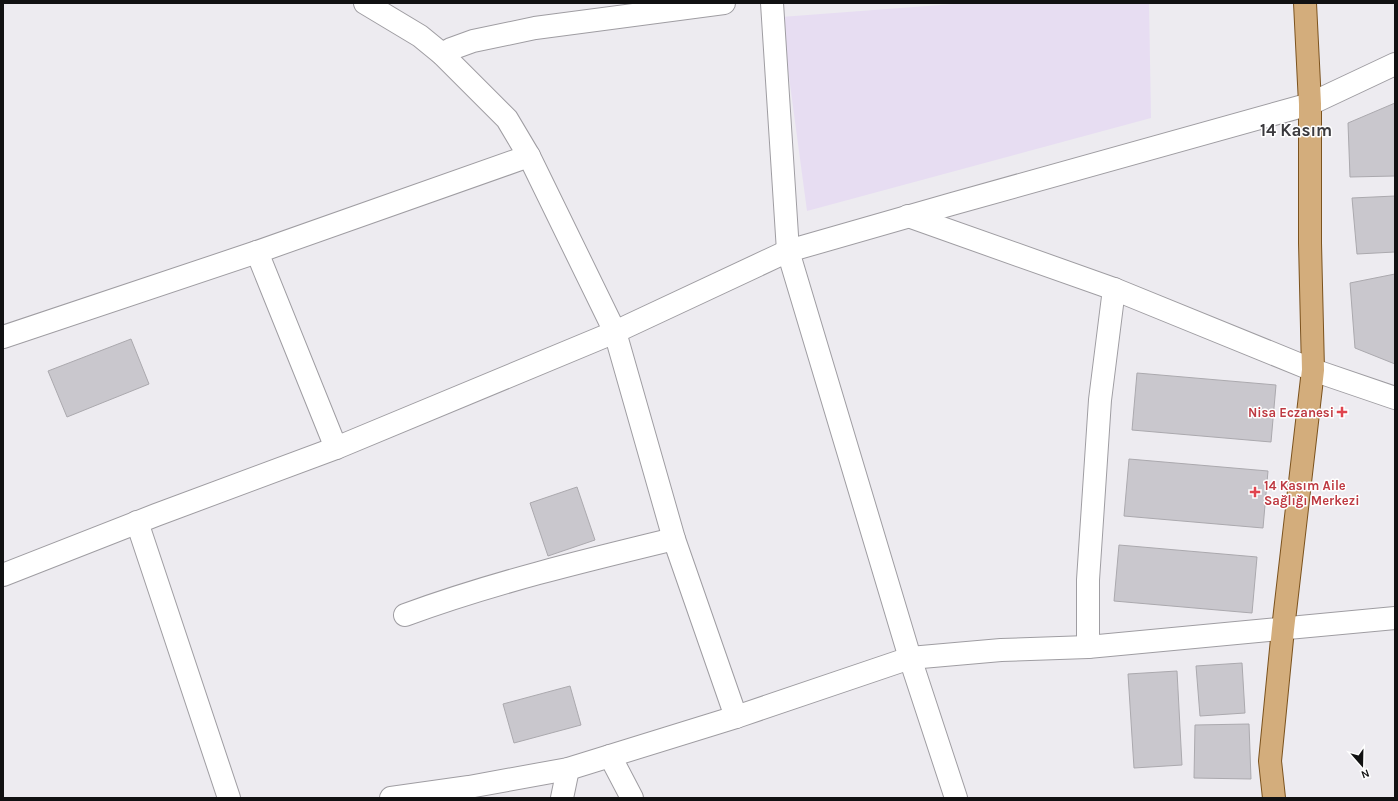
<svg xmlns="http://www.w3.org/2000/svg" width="1398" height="801" font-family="Karla,sans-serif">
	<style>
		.education { fill: #e7ddf2 }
		.building { fill: #c9c7cd; stroke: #aba9ae }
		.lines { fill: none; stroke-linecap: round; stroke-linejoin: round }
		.minor-casing { stroke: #9f9da2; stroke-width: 24 }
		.major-casing { stroke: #7c531e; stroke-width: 24 }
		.minor { stroke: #fff; stroke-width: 22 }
		.major { stroke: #d3ad7c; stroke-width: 22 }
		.health-dot { fill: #e0444e; stroke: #fff; stroke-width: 1.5 }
		.labels { text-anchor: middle; stroke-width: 3; stroke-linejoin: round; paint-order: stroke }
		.health-label { font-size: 13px; font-weight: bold; fill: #be3a42; stroke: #fff; text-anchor: end }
		.district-label { font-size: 17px; font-weight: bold; fill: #3a393d; stroke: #fff }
	</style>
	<rect width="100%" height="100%" fill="#edebf0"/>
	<!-- education -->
	<polygon class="education" points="967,3 1149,3 1151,118 807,211 781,17"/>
	<!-- building -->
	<g class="building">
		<polygon points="1395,103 1395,176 1350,177 1348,123"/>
		<polygon points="1395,196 1395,252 1357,254 1352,198"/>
		<polygon points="1395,274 1395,364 1355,348 1350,283"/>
		<polygon points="131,339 149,384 67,417 48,371"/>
		<polygon points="1137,373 1276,385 1271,442 1132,430"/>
		<polygon points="1129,459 1268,471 1263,528 1124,516"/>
		<polygon points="577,487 595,540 548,556 530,503"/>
		<polygon points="1119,545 1257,557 1252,613 1114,601"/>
		<polygon points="1242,663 1245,713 1200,716 1196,666"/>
		<polygon points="1177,671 1182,765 1134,768 1128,674"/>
		<polygon points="570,686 581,725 514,743 503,704"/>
		<polygon points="1249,724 1251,779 1194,778 1195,725"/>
	</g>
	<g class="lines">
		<!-- minor casing -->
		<g class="minor-casing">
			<g id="minor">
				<polyline points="365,3 420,36 442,54 507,119 529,156 615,332 674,539 736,717"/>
				<polyline points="772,3 788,251 910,658 956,798"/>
				<polyline points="442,54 451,49 473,41 535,28 724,3"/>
				<polyline points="908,216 1114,289 1313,370 1395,398"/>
				<polyline points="257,252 336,448"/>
				<polyline points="3,337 257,252 529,156"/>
				<polyline points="137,522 229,798"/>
				<polyline points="3,575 156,515 336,448 615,332 788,251 952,204 1310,104 1395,64"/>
				<path d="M405,615C492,583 583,561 674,539"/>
				<polyline points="1088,647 1088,580 1100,400 1114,289"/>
				<polyline points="610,756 632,798"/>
				<polyline points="391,798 469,787 568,769 736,717 910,658 1001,650 1088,647 1395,618"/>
				<polyline points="562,798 568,769"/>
			</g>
		</g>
		<!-- major casing -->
		<g class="major-casing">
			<polyline id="major" points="1274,798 1270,761 1283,629 1313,370 1310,243 1310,104 1305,3"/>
		</g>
		<!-- minor -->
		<use href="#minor" class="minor"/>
		<!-- major -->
		<use href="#major" class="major"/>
	</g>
	<!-- markers -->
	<g class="health-dot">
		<path d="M1340 406h4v4h4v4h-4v4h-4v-4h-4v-4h4z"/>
		<path d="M1253 486h4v4h4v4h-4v4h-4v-4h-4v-4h4z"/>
	</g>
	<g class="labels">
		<!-- health labels -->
		<g class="health-label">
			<text x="1334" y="417">Nisa Eczanesi</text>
			<text x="1264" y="490" text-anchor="start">14 Kasım Aile<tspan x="1264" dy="15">Sağlığı Merkezi</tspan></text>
		</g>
		<!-- district labels -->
		<g class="district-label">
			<text x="1296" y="136">14 Kasım</text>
		</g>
	</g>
	<!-- border -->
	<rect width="1398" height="801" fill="none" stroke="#111112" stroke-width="8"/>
	<!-- north arrow -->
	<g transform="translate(1362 765) rotate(160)" stroke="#ffffff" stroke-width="3" paint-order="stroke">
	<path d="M0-3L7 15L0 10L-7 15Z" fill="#111112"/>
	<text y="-6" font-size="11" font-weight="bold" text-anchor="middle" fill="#111112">N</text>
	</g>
</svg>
